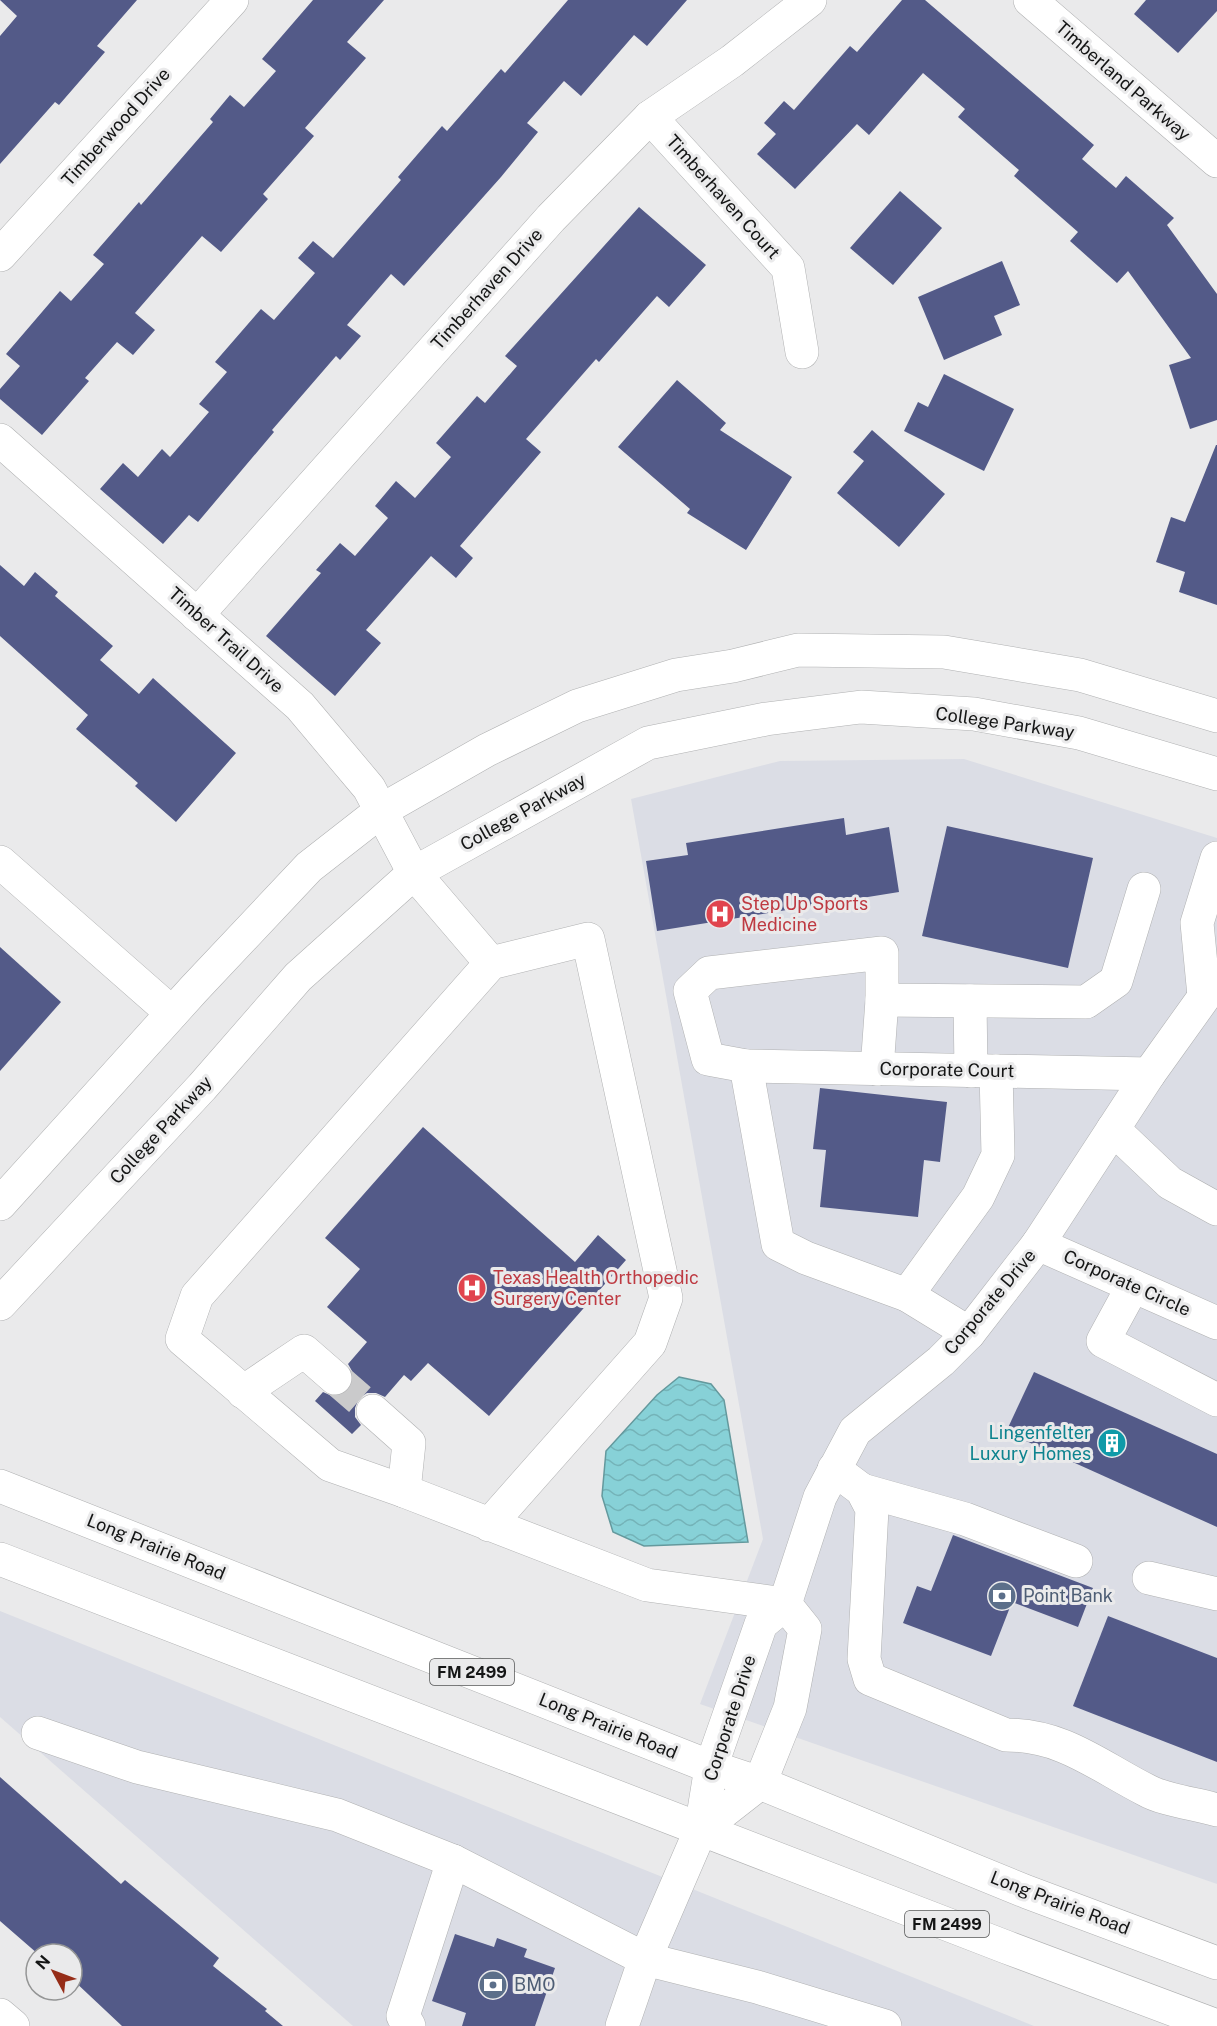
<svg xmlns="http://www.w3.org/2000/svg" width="1217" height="2026" font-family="'Public Sans',sans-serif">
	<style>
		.built { fill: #dbdde5 }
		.water { fill: url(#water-waves); stroke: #64999d; stroke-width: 1.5 }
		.building { fill: #535a88 }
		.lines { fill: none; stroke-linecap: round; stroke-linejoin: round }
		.minor-tunnel { stroke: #cacacb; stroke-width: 33; stroke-dasharray: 33 16; stroke-linecap: butt }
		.minor-casing { stroke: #b0b1b2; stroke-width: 34 }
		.major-casing { stroke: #b0b1b2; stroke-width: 34 }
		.minor { stroke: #fff; stroke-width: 33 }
		.major { stroke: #fff; stroke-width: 33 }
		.labels { text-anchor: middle; stroke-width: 6; stroke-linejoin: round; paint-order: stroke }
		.shield { fill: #eaeaeb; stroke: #545555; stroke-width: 1.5 }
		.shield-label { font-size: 16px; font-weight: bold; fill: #141515 }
		.street-label { font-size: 18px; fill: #141515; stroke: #eaeaeb }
		.health-label { font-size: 18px; fill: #be3a42; stroke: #eaeaeb; text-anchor: start }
		.culture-label { font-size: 18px; fill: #0d838f; stroke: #eaeaeb; text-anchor: end }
		.service-label { font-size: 18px; fill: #4e5e75; stroke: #eaeaeb; text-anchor: start }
	</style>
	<defs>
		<pattern id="water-waves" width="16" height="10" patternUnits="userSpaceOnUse" patternTransform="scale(1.5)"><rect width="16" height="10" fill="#87d1d7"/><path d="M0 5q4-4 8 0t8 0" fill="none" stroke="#74b3b8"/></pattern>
	</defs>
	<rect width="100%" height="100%" fill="#eaeaeb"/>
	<!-- built -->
	<g class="built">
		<polygon points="964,759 1217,838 1217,1884 700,1704 763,1539 631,799 780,761"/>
		<polygon points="0,1611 1034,2026 353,2026 0,1717"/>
	</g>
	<!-- water -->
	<polygon class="water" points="679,1377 711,1384 724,1400 748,1542 644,1546 613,1532 602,1496 606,1451 657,1395"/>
	<!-- building -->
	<g class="building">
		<polygon points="0,0 137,0 97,46 105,52 59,105 55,102 0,164 0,36 17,16"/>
		<polygon points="313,0 384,0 347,42 366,58 305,128 314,136 263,194 268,199 221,252 202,236 135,313 155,330 133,355 117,342 85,378 89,381 42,435 0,399 0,389 20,366 6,354 60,291 71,301 104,264 93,255 139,202 141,205 213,122 210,119 230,95 244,107 276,71 262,59"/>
		<polygon points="568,0 687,0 647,46 634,35 581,96 564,81 527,123 538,132 501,177 404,286 391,274 347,325 361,336 340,360 336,356 272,430 274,432 198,522 189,515 163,544 100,489 123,463 138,477 162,449 170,457 209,412 199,404 227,372 215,362 261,309 274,320 315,273 298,258 313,241 333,258 401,180 398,177 442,126 447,131 501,69 505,73"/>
		<polygon points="902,0 925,0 1094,145 1082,159 1116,188 1126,176 1174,218 1167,225 1217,294 1217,420 1190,429 1169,365 1191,358 1128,271 1117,283 1070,241 1078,232 1014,176 1019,170 958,117 965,109 923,73 869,135 857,124 795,189 757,154 776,134 764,123 784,101 794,110 850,46 857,52"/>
		<polygon points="1146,0 1217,0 1217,11 1178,53 1134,14"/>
		<polygon points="900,191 942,228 893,285 850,248"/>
		<polygon points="639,207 706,265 669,307 657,296 599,362 596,359 526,439 541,452 460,546 473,558 456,578 431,556 366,630 381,643 335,696 266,636 321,573 316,570 340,543 355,556 388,518 375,506 396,481 415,498 451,457 436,443 477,396 485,403 517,366 505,356"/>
		<polygon points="1002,261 1020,305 994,316 1002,335 944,360 918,297"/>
		<polygon points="944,374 1014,409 984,471 904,431 918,402 928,407"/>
		<polygon points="677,380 726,423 720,430 792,477 746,550 687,513 690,509 618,447"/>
		<polygon points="872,430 945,494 899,547 837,493 864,461 853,452"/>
		<polygon points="1216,445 1217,445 1217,605 1179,592 1185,572 1156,562 1171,517 1185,522"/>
		<polygon points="0,565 24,586 35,572 58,592 55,596 113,646 100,660 139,694 153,678 236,753 176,822 135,786 138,783 76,729 88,715 0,636"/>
		<polygon points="844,818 846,835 889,827 899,892 657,931 646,861 688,855 686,843"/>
		<polygon points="947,826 1093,858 1068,968 922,936"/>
		<polygon points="0,947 61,1002 0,1071"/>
		<polygon points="820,1088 947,1102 940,1162 924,1160 918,1217 820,1207 826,1150 813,1149"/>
		<polygon points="423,1127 575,1262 598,1235 626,1260 489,1416 428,1363 411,1381 404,1375 385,1397 376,1393 367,1393 359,1398 355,1408 355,1417 361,1425 352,1434 315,1401 323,1392 332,1396 342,1395 349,1391 353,1381 352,1371 348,1364 367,1342 327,1307 360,1269 325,1238"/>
		<polygon points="1034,1372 1217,1454 1217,1527 1006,1432"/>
		<polygon points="953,1535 1093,1588 1078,1627 1012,1602 991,1656 903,1623 917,1586 931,1591"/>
		<polygon points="1108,1616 1217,1658 1217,1762 1073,1706"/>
		<polygon points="0,1777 121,1884 125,1880 219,1958 213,1966 267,2009 265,2011 283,2026 122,2026 72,1979 72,1954 38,1954 0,1921"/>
		<polygon points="455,1934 494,1947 497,1938 527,1949 524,1957 555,1968 535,2026 462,2026 466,2013 432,2001"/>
	</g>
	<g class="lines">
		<!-- minor-tunnel -->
		<polyline class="minor-tunnel" points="335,1378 373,1411"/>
		<!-- minor casing -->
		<g class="minor-casing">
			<g id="minor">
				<polyline points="1030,0 1217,161"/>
				<polyline points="650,117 788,268 802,352"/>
				<polyline points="0,255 232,0"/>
				<polyline points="0,440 300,706 369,788 414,873 491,963"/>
				<polyline points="197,615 551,218 650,117 732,61 810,0"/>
				<polyline points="0,862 172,1013"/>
				<polyline points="1204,996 1197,923 1217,858"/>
				<polyline points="970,1001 971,1071"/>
				<polyline points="746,1066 1149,1074"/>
				<polyline points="877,1069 882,1000"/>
				<polyline points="1113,1129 1170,1183 1217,1209"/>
				<polyline points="1038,1244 1217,1323"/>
				<polyline points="1133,1286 1103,1341 1217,1400"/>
				<polyline points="907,1295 978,1197 998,1155 996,1071"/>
				<polyline points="969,1333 907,1295 806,1258 778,1244 746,1066 708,1059 690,991 709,973 882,953 882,1000 1086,1002 1116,981 1144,889"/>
				<polyline points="243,1392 304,1351 335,1378"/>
				<polyline points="373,1411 409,1443 404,1491"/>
				<path d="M834,1469L862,1490L872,1509L864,1659L870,1679L1006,1735C1063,1735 1097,1765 1146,1790C1163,1800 1197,1804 1217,1810"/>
				<polyline points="862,1490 965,1519 1076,1561"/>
				<polyline points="489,1525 650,1343 666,1298 588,939 491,963 197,1296 182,1339 330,1465 404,1491 647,1585 785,1604"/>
				<polyline points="1149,1578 1217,1594"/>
				<polyline points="38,1733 137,1767 337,1815 453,1861 645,1959 757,1987 885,2026"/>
				<polyline points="701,1829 760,1783 790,1708 805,1629 785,1604"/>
				<polyline points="0,2015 13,2026"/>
				<polyline points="409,2026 403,2016 453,1861"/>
				<polyline points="622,2026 645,1959 701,1829 711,1767 761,1624 785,1604 820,1497 855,1431 941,1361 969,1333 1038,1244 1149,1074 1217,979"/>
			</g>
		</g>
		<!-- major casing -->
		<g class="major-casing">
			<g id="major">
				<polyline points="0,1204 194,989 309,867 382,810 487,750 577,706 676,675 733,666 798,650 944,652 1080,675 1217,716"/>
				<polyline points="0,1304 202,1087 298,977 414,873 648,743 766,719 861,707 974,714 1079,733 1217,774"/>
				<polyline points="0,1486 711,1767 760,1783 1027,1892 1217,1963"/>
				<polyline points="0,1559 1006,1947 1217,2026"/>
			</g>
		</g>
		<!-- minor -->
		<use href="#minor" class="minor"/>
		<!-- major -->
		<use href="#major" class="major"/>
	</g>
	<!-- icons -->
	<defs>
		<g id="hospital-disc" transform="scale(1.5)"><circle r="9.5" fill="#e0444e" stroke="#eaeaeb"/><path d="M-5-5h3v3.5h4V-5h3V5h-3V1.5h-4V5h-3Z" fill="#fff"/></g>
		<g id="building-disc" transform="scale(1.5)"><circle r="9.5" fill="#0f9aa8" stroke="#eaeaeb"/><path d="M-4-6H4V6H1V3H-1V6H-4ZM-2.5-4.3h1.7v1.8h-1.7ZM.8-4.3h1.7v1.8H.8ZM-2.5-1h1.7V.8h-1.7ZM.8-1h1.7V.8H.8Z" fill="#fff"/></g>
		<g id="bank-disc" transform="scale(1.5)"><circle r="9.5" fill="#5c6f8a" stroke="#eaeaeb"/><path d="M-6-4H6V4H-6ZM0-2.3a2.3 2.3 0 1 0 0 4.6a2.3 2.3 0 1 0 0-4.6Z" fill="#fff"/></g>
	</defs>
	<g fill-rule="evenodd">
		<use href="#hospital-disc" x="720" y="914"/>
		<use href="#hospital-disc" x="472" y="1288"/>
		<use href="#building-disc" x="1112" y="1443"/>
		<use href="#bank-disc" x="1002" y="1596"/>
		<use href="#bank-disc" x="493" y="1985"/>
	</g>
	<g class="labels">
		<!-- shield labels -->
		<g class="shield">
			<rect x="430" y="1659" width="84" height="26" rx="4.5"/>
			<rect x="905" y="1911" width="84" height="26" rx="4.5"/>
		</g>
		<g class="shield-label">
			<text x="472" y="1678">FM 2499</text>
			<text x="947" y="1930">FM 2499</text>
		</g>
		<!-- street labels -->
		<g class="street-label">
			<text transform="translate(1123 81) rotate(41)" y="6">Timberland Parkway</text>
			<text transform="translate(116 127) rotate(-48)" y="6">Timberwood Drive</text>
			<text transform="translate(723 197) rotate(48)" y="6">Timberhaven Court</text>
			<text transform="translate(487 289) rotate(-48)" y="6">Timberhaven Drive</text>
			<text transform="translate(226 640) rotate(42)" y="6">Timber Trail Drive</text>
			<text transform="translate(1005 723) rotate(8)" y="6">College Parkway</text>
			<text transform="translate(523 812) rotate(-29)" y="6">College Parkway</text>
			<text transform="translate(947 1070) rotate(1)" y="6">Corporate Court</text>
			<text transform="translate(161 1130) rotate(-47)" y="6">College Parkway</text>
			<text transform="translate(1127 1283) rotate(24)" y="6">Corporate Circle</text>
			<text transform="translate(990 1302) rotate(-50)" y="6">Corporate Drive</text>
			<text transform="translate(156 1547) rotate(22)" y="6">Long Prairie Road</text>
			<text transform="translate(730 1718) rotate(-72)" y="6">Corporate Drive</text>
			<text transform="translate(608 1726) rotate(22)" y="6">Long Prairie Road</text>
			<text transform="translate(1060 1903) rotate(21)" y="6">Long Prairie Road</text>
		</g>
		<!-- health labels -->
		<g class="health-label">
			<text x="741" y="910">Step Up Sports<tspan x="741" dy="21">Medicine</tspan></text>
			<text x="493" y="1284">Texas Health Orthopedic<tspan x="493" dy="21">Surgery Center</tspan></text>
		</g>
		<!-- culture labels -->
		<g class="culture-label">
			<text x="1091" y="1439">Lingenfelter<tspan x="1091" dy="21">Luxury Homes</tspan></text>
		</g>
		<!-- service labels -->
		<g class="service-label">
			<text x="1023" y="1602">Point Bank</text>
			<text x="514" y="1991">BMO</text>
		</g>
	</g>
	<!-- north arrow -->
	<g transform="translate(54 1972) rotate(311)"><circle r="28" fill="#eaeaeb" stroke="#949595" stroke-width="1.5"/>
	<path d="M0-4.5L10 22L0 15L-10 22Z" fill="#962d18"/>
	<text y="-9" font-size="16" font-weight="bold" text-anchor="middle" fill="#141515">N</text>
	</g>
</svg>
